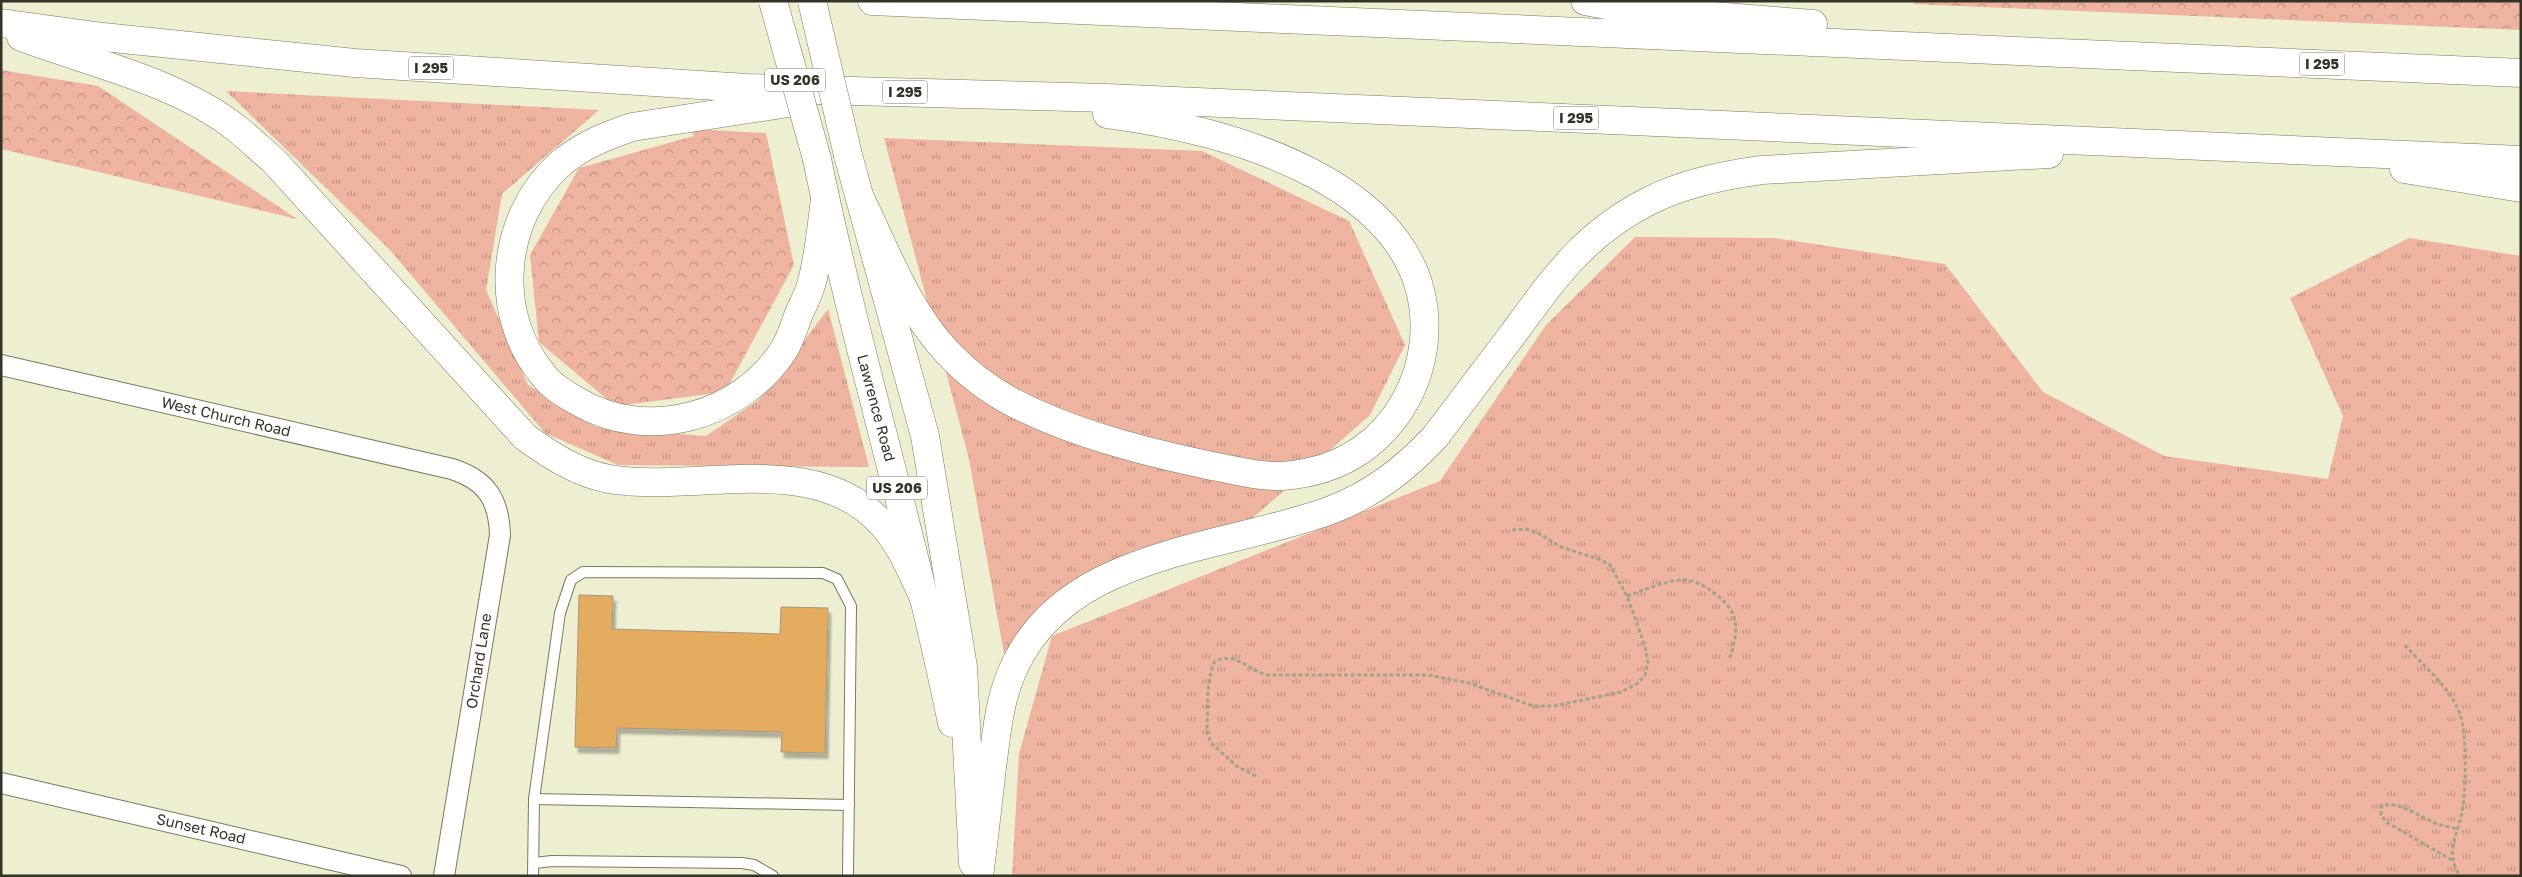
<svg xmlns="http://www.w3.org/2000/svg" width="2522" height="877" font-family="'Golos Text',sans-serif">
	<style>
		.grass { fill: url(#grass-tufts) }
		.forest { fill: url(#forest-crowns) }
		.building { fill: #e3ac5e; stroke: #a8967f; filter: url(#shadow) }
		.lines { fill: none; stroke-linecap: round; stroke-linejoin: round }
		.service-casing { stroke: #7a795f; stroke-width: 12 }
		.minor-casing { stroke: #7a795f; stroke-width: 22 }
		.primary-casing { stroke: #7a795f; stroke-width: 29 }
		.motorway-casing { stroke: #7a795f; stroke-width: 29 }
		.path { stroke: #a3a38c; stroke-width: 3; stroke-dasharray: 4 2.5; stroke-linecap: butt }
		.service { stroke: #fff; stroke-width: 10 }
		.minor { stroke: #fff; stroke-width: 20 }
		.primary { stroke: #fff; stroke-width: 28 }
		.motorway { stroke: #fff; stroke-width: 28 }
		.trunk-bridge-casing { stroke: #7a795f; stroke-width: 29; stroke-linecap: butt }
		.trunk-bridge { stroke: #fff; stroke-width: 28 }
		.labels { text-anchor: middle; stroke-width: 4; stroke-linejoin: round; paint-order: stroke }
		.shield { fill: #fff; stroke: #707068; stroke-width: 1 }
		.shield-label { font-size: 14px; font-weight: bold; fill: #333327 }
		.street-label { font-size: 15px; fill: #333327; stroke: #fff }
	</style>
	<defs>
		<pattern id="grass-tufts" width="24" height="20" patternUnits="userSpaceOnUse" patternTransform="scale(1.25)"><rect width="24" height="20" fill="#eeb49f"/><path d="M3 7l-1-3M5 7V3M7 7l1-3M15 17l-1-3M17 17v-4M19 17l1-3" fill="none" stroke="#c19382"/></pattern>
		<pattern id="forest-crowns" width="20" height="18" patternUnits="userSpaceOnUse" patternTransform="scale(1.25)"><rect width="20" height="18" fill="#eeb49f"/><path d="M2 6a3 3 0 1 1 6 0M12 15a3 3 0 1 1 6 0" fill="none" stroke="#c19382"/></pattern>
		<filter id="shadow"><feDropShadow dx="3" dy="5.5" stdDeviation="1" flood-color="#0004"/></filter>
	</defs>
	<rect width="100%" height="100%" fill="#eeeed0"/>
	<!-- grass -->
	<g class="grass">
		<polygon points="226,91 599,110 502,194 486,290 528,385 596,427 706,436 760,399 828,309 869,467 618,465 545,433 390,250"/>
		<polygon points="884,138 1202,151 1349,221 1405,345 1370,415 1247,523 1077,578 1005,659 969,459"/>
		<polygon points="1635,237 1775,238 1945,264 2043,392 2164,456 2328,479 2343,416 2290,298 2409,238 2521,256 2521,876 1012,876 1019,754 1052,636 1440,481 1546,325"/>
	</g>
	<!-- forest -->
	<g class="forest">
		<polygon points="1914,1 2521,1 2521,30 1914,4"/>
		<polygon points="1,70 98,86 297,219 1,149"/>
		<polygon points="690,129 766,133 794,265 725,392 615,406 539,342 530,255 579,168 694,136"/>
	</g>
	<!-- building -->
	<polygon class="building" points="579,595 613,596 612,629 780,634 781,607 828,608 825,753 781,752 782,732 617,728 616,748 575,747"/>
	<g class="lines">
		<!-- service casing -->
		<g class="service-casing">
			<g id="service">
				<polyline points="534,799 849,805"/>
				<polyline points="534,863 552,861 742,863 754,865 773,876"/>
				<polyline points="533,876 534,799 560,613 571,580 583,572 823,573 837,579 851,606 848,876"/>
			</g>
		</g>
		<!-- minor casing -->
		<g class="minor-casing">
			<g id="minor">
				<path d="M1,365L452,469C486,480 499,499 500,535L444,876"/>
				<polyline points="1,783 401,876"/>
			</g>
		</g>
		<!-- primary casing -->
		<g class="primary-casing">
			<g id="primary">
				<polyline points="848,155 925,436 963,667 973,863"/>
				<path d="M817,159C856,349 913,533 952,723"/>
			</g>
		</g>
		<!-- motorway casing -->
		<g class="motorway-casing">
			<g id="motorway">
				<polyline points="872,1 2521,73"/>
				<polyline points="1585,1 1627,9 1813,24"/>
				<polyline points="1,23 103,37 355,63 747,88 1107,98 2521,160"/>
				<path d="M21,37C91,63 178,82 236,128C249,138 261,150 274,161L525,437C550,455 577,473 609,479C698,494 816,448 884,526C903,548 913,576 926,602"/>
				<path d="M801,101L632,127C606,136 580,146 559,165C500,219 492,315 544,376C552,387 565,394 577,401C647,443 742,417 785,348C790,339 794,327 798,316C802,306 808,296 811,285C819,258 821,228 825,200"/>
				<polyline points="2404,169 2521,188"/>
				<path d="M860,198C886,251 907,310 948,353C967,373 989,390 1014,403C1074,434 1146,452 1212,466C1235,470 1259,477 1282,476C1310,474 1338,466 1361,450C1397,425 1420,384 1424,340C1437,185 1226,129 1107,114"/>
				<path d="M979,876C984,839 988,803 992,767C996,739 998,712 1007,685C1052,550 1219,552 1331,510C1373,494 1405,469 1435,437C1461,403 1487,368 1513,334C1554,278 1585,233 1649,201C1684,183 1724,175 1762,170L2049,154"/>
			</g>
		</g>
		<!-- path -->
		<g class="path">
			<path d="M1627,596C1645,590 1667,579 1687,580C1697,581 1706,587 1714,593C1742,613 1738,631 1729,661"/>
			<path d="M2405,645C2423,666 2451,688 2460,714C2467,736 2466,782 2463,806C2460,833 2443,850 2460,876"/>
			<path d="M1256,776L1238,767L1211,743L1207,732L1208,690L1211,671L1215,661C1236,652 1247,669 1266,675H1428L1469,683L1533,706H1554L1621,692L1637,684L1645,675L1648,663L1645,646L1627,596L1610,565L1601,560L1561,547L1540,534L1526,529L1512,530"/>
			<path d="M2452,860L2386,822L2381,814L2382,805C2401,802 2418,816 2435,823C2442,826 2450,827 2458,829"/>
		</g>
		<!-- service -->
		<use href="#service" class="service"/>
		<!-- minor -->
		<use href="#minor" class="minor"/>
		<!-- primary -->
		<use href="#primary" class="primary"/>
		<!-- motorway -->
		<use href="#motorway" class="motorway"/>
		<!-- trunk-bridge casing -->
		<g class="trunk-bridge-casing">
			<g id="trunk-bridge">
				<polyline points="773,1 817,159"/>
				<polyline points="812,1 848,155"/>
			</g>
		</g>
		<!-- trunk-bridge -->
		<use href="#trunk-bridge" class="trunk-bridge"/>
	</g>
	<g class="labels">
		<!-- shield labels -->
		<g class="shield">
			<rect x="2299.5" y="52.5" width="45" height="23" rx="4"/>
			<rect x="408.5" y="56.5" width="45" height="23" rx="4"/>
			<rect x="765" y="68.5" width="60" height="23" rx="4"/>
			<rect x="882.5" y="80.5" width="45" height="23" rx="4"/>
			<rect x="1553.5" y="106.5" width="45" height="23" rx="4"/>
			<rect x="867" y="476.5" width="60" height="23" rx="4"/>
		</g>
		<g class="shield-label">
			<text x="2322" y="69">I 295</text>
			<text x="431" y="73">I 295</text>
			<text x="795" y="85">US 206</text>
			<text x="905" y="97">I 295</text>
			<text x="1576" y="123">I 295</text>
			<text x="897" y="493">US 206</text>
		</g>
		<!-- street labels -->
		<g class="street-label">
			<text transform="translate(876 408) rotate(75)" y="5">Lawrence Road</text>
			<text transform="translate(226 417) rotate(13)" y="5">West Church Road</text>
			<text transform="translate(479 661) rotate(-81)" y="5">Orchard Lane</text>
			<text transform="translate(201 829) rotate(13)" y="5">Sunset Road</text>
		</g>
	</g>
	<!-- border -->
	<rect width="2522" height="877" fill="none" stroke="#333327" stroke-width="5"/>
</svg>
